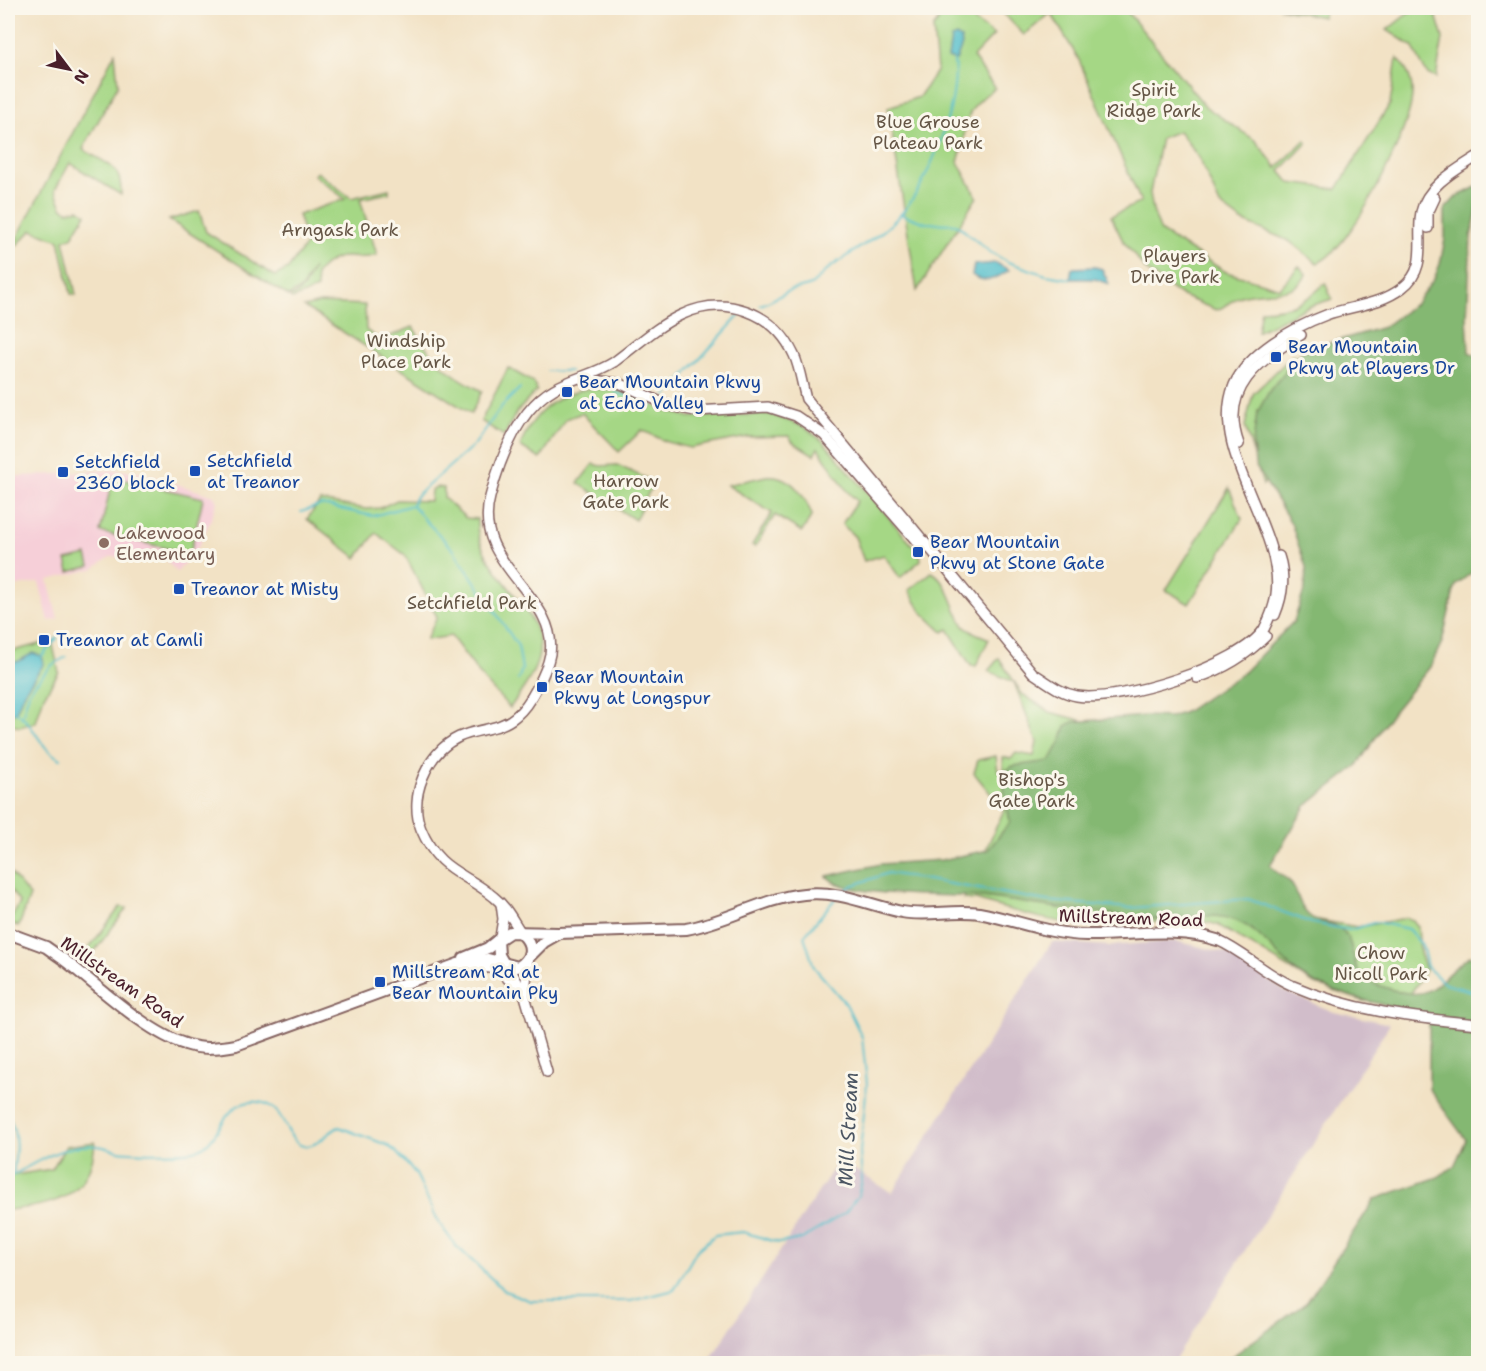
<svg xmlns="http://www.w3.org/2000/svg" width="1486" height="1371" font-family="'Shantell Sans',sans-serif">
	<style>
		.built { fill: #f6cfd8 }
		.industrial { fill: #d1bdca }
		.green { fill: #a5d785; stroke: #787b58; stroke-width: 1.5 }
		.forest { fill: #84b872; stroke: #676c4e; stroke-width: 1.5 }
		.water { fill: #50bdcb; stroke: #4d6e7b; stroke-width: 1.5 }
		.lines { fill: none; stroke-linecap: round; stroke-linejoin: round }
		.stream { stroke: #50bdcb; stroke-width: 2 }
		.tertiary-casing { stroke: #856361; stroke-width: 12 }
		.secondary-casing { stroke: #856361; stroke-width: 14 }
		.tertiary { stroke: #fff; stroke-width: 9 }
		.secondary { stroke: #fff; stroke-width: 10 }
		.transit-dot { fill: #1a4fb4; stroke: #fbf7ec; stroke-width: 2 }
		.education-dot { fill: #8d6e63; stroke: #fbf7ec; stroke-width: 2 }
		.labels { text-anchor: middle; stroke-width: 6; stroke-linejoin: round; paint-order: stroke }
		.park-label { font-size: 18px; fill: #655646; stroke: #fbf7ec }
		.transit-label { font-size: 18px; fill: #164399; stroke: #fbf7ec; text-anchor: start }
		.education-label { font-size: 18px; fill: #785e54; stroke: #fbf7ec; text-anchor: start }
		.street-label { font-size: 18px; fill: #4a1f2b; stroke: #fbf7ec }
		.water-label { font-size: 20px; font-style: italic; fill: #4c5663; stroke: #fbf7ec }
	</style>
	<rect width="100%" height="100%" fill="#fbf7ec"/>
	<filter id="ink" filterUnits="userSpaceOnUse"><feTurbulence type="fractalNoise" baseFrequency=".0167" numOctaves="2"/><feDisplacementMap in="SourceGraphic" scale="12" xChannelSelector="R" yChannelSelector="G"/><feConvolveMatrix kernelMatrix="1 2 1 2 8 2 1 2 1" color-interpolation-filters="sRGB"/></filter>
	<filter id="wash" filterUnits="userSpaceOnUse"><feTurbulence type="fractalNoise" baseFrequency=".008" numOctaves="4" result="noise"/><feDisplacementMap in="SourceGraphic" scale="24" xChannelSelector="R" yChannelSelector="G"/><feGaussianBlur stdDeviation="1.35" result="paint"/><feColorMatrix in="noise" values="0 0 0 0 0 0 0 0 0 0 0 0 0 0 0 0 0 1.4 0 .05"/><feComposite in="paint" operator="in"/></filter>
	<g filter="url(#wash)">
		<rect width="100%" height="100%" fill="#f2e2c5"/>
		<!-- built -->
		<polygon class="built" points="114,470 139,472 214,496 217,502 210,522 198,547 177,572 155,549 139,557 110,557 93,569 48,580 58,619 49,621 39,582 8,588 8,477"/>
		<!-- industrial -->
		<polygon class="industrial" points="1175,941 1227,953 1286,992 1334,1012 1390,1024 1173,1363 708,1363 839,1160 892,1193 1052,942 1108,946"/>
		<!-- green -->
		<g class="green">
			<path d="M947,8H956L994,35L973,57L995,88C958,114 970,124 958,162L977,197L917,291L888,107L919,97L937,70L933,28Z"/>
			<path d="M1008,8H1124L1206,107L1256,141L1277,168L1305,140L1307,143L1280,171L1290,183L1337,189L1390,104L1397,58C1407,68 1413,81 1412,95C1411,130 1350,252 1317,263L1289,241L1242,221L1220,205L1199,158L1179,131L1161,138L1150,193L1153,211L1161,232L1226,272L1280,288L1299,266L1306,274C1299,298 1260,289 1241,296C1232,299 1225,308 1216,310L1180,295L1146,270L1123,241L1111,216L1141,202L1078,58L1051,13L1024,35L1003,13Z"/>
			<polygon points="1279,8 1324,8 1323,17"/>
			<polygon points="1415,8 1434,8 1443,38 1436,78 1427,74 1412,46 1387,30"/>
			<path d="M115,53L118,85L83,149C106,165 122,163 121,195L70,163L55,190L62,207L68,211L79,209L86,214L72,237L64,240L76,295L71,294L59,240L32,230L9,253Z"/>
			<path d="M317,172L351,198L389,189V193L360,199L377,255C348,264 342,245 316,274L317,289L292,299L289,297C304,293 307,281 313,268L301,289L288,296L169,220L199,211L206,232L275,276L288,269L307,243L298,215L345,199L314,175Z"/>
			<path d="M1325,283L1332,299L1307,307L1257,332L1261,310C1289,309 1305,304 1325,283Z"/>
			<path d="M320,303L365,305L366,330L381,340L413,327C433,361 447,373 482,391L471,414L304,307Z"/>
			<polygon points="1293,355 1330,379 1263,485 1245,426 1253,394"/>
			<polygon points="508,368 533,382 537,390 516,413 504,436 481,421"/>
			<path d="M591,388L624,391L666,411L690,417L769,414L803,426L824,442L920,554L921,560L900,578L884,555L864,561L855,537L842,524L857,501L847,491L818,448L814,455L793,442L789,436L748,437L690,448L667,442L642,430L619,452C607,438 594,427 582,413L566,419L540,459L520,446C532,413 556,394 591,388Z"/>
			<polygon points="593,464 600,466 617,465 654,482 635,520 578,483"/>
			<path d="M766,476C790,474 804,494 812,515L802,532L775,515L755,547L752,545L772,513L727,485Z"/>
			<polygon points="113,477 203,498 190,554 100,532"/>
			<path d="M436,487L444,488V498L466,518L477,519C474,573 551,609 538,659C533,677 520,693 510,708L484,680L451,636L426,640L437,617L405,555L376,533L357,558L307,519L320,501L366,509L380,508L397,500L430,501L431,490Z"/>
			<polygon points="1229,488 1242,519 1189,604 1166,590"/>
			<polygon points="87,555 90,566 69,572 66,560"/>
			<path d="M932,572C949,581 954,611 964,626C969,632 982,635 989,639L976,666H971L948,629L943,632L921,611L909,590Z"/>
			<polygon points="52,641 59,672 44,696 36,722 20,727 8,724 8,652"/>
			<path d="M999,658L1022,694L1050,712L1084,721L1118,719L1303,917L1357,927L1406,918L1413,920L1418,927L1420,953L1426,970L1404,1004L1363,1001L1313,983L1218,925C1183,914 1144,926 1107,926C1062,926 1019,913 976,900L963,899L1004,810L974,773L978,760L996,756L998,771H1003V757L1011,759L1016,753L1034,756L1037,742L1014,682L988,671Z"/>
			<polygon points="8,870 30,896 19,926 8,923 20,903 8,887"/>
			<polygon points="120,907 127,908 87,961 82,957"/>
			<path d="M95,1142C91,1198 54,1205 8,1210V1176L52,1169L66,1146Z"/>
		</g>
		<!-- forest -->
		<path class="forest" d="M1478,186V207L1471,236L1467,317L1469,352L1478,358V568L1457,584L1454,591L1442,642L1430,667L1393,712L1356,767L1306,806L1270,865C1275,874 1284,875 1290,882C1299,893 1299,909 1311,917C1320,924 1332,921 1341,929C1353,939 1352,957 1358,971C1362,981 1374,984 1384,987C1437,1006 1433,980 1470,956L1478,959V1125L1473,1158L1478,1182V1363H1223L1307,1302L1375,1199L1438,1177L1454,1166L1466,1140L1429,1089V1015C1387,1005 1342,999 1304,977C1278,962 1263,930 1234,920C1209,911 1183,920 1157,919C1127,917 1097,912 1067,909C1038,906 1010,900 982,897C952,894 843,899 827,876L881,864L941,860L988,850L1010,822L1004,790L1005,771L1013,766L1050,761L1061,741L1066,726L1073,722L1144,716L1171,717L1185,712L1243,673L1294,621L1305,588L1306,567L1291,523L1255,465L1253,442L1257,413L1270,390L1302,351L1384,327L1416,303L1434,279L1440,264L1445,239V209L1456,197Z"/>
		<!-- water -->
		<g class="water">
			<polygon points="956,36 961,39 962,45 956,61 948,58 951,38"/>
			<path d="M996,263L1009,270C998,278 985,285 972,275L974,265Z"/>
			<polygon points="1095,267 1102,269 1109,284 1095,279 1070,279 1072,268"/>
			<polygon points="33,653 42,656 44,664 24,692 16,712 8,714 8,661 17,662"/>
		</g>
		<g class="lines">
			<!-- stream -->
			<g class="stream">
				<polyline points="901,214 926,223 956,224 990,252 1008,262 1046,275 1070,279"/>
				<path d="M760,305C771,302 778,296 789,291C795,288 804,288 811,285C817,281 822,274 828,269C852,251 881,237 901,214C929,182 960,103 954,61"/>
				<polyline points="547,371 570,371"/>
				<polyline points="615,393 641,399 652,405"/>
				<polyline points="666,396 740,315"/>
				<polyline points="412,505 422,516"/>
				<polyline points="301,512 321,505 373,516 412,505 416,496 475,444 502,406 520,388"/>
				<polyline points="423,518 453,549 518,646 522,669 518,680"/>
				<polyline points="42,656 57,638"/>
				<path d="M16,712C35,724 39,749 61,759"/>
				<polyline points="22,717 29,692 34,685 52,665 66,657"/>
				<polyline points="842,893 851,886 888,873 1047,901 1130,908 1248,899 1312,923 1350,930 1377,922 1408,929 1422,945 1427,967 1445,984 1478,993"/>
				<path d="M8,1116C19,1133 16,1155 13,1174"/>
				<path d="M8,1178C33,1164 66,1142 97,1146C104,1146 112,1150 119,1151C132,1153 187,1154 197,1150C223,1140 221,1099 258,1102C289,1104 284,1149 308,1146C320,1144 328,1132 339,1127L387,1145L396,1152L416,1174L437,1220L455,1245L505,1291L531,1301H631L674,1290L697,1250L715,1235L743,1232L779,1243L802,1239L845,1213L858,1196L862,1181L860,1152L867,1084L862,1037L846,1004L814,967L804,936L835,899"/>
			</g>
		</g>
	</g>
	<g filter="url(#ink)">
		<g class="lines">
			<!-- tertiary casing -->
			<g class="tertiary-casing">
				<g id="tertiary">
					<polyline points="1428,228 1428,213 1435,198"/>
					<polyline points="582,379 619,383 667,405 695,411 768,407 796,416 824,435 919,544"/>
					<path d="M1239,444C1219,389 1260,360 1301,335"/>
					<path d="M1275,615C1283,596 1286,577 1279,556"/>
					<path d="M1197,678C1224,669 1246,656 1266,636"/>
					<path d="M522,934C513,921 507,907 494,897C463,871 439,872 421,829C408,797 427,752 459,737C478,728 499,731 516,716C530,705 547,671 550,654C559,595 471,565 490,497C500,459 518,409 554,389C573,378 595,374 614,362C636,346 657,326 681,315C725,294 774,312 794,355C800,368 802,385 806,399L1033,673C1047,682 1060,693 1077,696C1118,703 1242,665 1264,629C1269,620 1275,604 1276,594C1285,530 1207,450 1234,385C1248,353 1294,327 1326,315C1351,306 1380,305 1402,288C1429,268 1416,239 1421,212C1427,185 1458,169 1478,156"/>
					<polyline points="500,937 503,919 501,904"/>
					<path d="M1217,940C1244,952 1264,973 1291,985C1351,1011 1414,1018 1478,1024"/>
					<polyline points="473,965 500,970 516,988"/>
					<polyline points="509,967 525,996 547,1072"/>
					<polyline points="525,994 528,960"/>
				</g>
			</g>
			<!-- secondary casing -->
			<g class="secondary-casing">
				<g id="secondary">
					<path d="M8,933L46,947L63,959C96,984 147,1033 185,1044C202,1050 219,1048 236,1045L458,964L488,959L518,967C532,959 534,945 522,934"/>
					<polyline points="529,957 544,942 558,934"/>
					<polyline points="464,958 488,948 498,940"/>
					<path d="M504,964L499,955L498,940L510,932L558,933L686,929C727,922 763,898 804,894C839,890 869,905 902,912C928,917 953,909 979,913C1016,920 1048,934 1086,935C1129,936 1177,926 1217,940"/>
				</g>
			</g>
			<!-- tertiary -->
			<use href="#tertiary" class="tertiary"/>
			<!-- secondary -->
			<use href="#secondary" class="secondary"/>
		</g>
	</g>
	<!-- markers -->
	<g class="transit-dot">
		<rect x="1270" y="351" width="12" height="12" rx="3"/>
		<rect x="561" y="386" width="12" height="12" rx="3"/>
		<rect x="189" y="465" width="12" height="12" rx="3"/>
		<rect x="57" y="466" width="12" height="12" rx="3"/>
		<rect x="912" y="546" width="12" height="12" rx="3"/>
		<rect x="173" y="583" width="12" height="12" rx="3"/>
		<rect x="38" y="634" width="12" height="12" rx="3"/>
		<rect x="536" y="681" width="12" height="12" rx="3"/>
		<rect x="374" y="976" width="12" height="12" rx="3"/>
	</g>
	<circle class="education-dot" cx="104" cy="543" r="6"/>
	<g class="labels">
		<!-- park labels -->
		<g class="park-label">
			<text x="1154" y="96">Spirit<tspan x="1154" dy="21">Ridge Park</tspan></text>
			<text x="928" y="128">Blue Grouse<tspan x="928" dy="21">Plateau Park</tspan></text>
			<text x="340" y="236">Arngask Park</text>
			<text x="1175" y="262">Players<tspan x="1175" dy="21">Drive Park</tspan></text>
			<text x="406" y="347">Windship<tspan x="406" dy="21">Place Park</tspan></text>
			<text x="626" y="487">Harrow<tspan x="626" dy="21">Gate Park</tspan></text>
			<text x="472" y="609">Setchfield Park</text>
			<text x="1032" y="786">Bishop's<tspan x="1032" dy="21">Gate Park</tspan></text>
			<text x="1381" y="959">Chow<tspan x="1381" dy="21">Nicoll Park</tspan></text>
		</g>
		<!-- transit labels -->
		<g class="transit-label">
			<text x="1288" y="353">Bear Mountain<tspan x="1288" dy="21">Pkwy at Players Dr</tspan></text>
			<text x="579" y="388">Bear Mountain Pkwy<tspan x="579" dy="21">at Echo Valley</tspan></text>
			<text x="207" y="467">Setchfield<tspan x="207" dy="21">at Treanor</tspan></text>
			<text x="75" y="468">Setchfield<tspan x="75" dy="21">2360 block</tspan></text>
			<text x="930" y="548">Bear Mountain<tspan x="930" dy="21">Pkwy at Stone Gate</tspan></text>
			<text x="191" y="595">Treanor at Misty</text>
			<text x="56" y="646">Treanor at Camli</text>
			<text x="554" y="683">Bear Mountain<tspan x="554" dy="21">Pkwy at Longspur</tspan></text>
			<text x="392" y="978">Millstream Rd at<tspan x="392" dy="21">Bear Mountain Pky</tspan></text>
		</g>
		<!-- education labels -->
		<g class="education-label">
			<text x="116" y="539">Lakewood<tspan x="116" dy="21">Elementary</tspan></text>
		</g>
		<!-- street labels -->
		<g class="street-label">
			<text transform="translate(1131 918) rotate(2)" y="6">Millstream Road</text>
			<text transform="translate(122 982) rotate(35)" y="6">Millstream Road</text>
		</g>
		<!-- water labels -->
		<g class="water-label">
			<text transform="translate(848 1129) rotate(-87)" y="7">Mill Stream</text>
		</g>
	</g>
	<!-- margin -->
	<rect width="1486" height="1371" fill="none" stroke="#fbf7ec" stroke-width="30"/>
	<!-- north arrow -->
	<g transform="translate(69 69) rotate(122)" stroke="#fbf7ec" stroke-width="4.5" paint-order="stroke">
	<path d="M0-4.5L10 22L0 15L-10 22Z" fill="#4a1f2b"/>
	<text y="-9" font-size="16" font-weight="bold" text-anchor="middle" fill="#4a1f2b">N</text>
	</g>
</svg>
